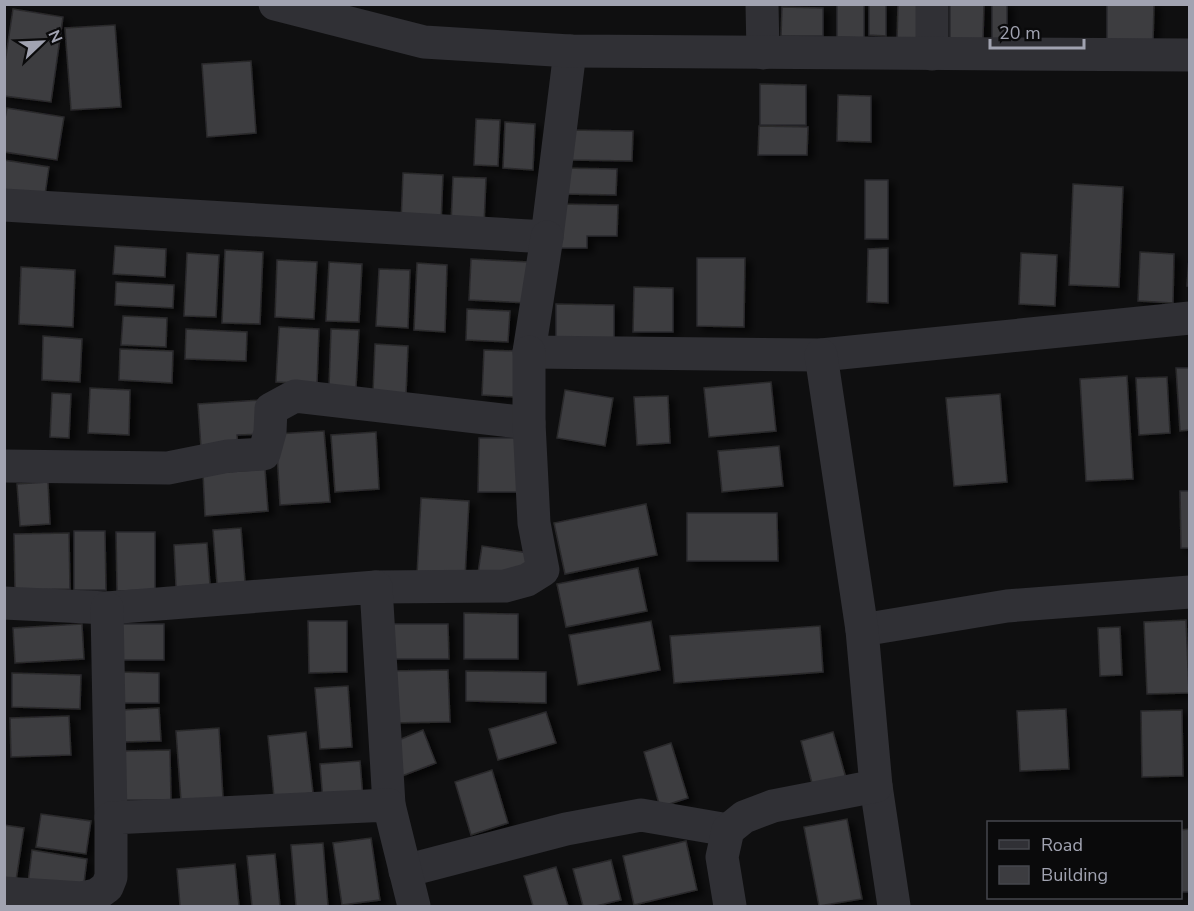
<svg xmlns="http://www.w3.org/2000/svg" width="1194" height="911" font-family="'Nunito Sans',sans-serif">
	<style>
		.building { fill: #3c3c40; stroke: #2a292c; stroke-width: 1.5; filter: url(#shadow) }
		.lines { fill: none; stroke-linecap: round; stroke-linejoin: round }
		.minor { stroke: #303035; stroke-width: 33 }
		.tertiary { stroke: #303035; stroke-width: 33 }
	</style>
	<defs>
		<filter id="shadow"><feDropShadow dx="6" dy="4" stdDeviation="3" flood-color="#0009"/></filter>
	</defs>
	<rect width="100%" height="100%" fill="#0f0f10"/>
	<!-- building -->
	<g class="building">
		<polygon points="837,4 864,4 864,38 837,37"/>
		<polygon points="869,4 886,4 886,36 869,35"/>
		<polygon points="898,4 923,4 923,41 897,40"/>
		<polygon points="950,4 984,4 983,40 950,40"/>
		<rect x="992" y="4" width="15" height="38"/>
		<polygon points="1107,4 1154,4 1153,45 1107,44"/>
		<polygon points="782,7 823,8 823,36 781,36"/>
		<polygon points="13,9 63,17 51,102 4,96 4,69"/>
		<polygon points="115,25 121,107 71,110 65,28"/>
		<polygon points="251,61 256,133 207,137 202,64"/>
		<polygon points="760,84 806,85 806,125 760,125"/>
		<polygon points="838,95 871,96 871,142 837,141"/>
		<polygon points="7,108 64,117 57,160 4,152 4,123"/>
		<polygon points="476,119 500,120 498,166 474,165"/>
		<polygon points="505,122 535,124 533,170 503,168"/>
		<polygon points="759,126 808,127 807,155 758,155"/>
		<polygon points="568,130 633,131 632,161 568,160"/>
		<polygon points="4,160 49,167 44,202 4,196"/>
		<polygon points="562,168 617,169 616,195 561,194"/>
		<polygon points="403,173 443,175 441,224 401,222"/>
		<polygon points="453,177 486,178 484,225 451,224"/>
		<rect x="865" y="180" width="23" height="59"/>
		<polygon points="1073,184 1123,187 1119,287 1069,285"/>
		<polygon points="556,204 618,205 617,236 587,236 587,248 556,248"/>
		<polygon points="1190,243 1190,286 1187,286"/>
		<polygon points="115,246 166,249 165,277 113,274"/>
		<polygon points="888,248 888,303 867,302 868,249"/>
		<polygon points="225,250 263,252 260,324 222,323"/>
		<polygon points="1140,252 1174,254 1173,303 1138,301"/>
		<polygon points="187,253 219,255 216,317 184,316"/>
		<polygon points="1021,253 1057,255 1055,306 1019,304"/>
		<polygon points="697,258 745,258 744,327 697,326"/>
		<polygon points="471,259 529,262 528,303 469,300"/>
		<polygon points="277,260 317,262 314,319 275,317"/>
		<polygon points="329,262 362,264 359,322 326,321"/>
		<polygon points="417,263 447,265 445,332 414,330"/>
		<polygon points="21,267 75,270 73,327 19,324"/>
		<polygon points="379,269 410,270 408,328 376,326"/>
		<polygon points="116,282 174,285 173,308 115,305"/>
		<polygon points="634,287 673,288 673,332 633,332"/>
		<polygon points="556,304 614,305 614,342 556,340"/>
		<polygon points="467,309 510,311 508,342 466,340"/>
		<polygon points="123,316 167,318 166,347 121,345"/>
		<polygon points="279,327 319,329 317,384 276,382"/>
		<polygon points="186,329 247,332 246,361 185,359"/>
		<polygon points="331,329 359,330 356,388 329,387"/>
		<polygon points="43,336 82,339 80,382 42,380"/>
		<polygon points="375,344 408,346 406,394 373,392"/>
		<polygon points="120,349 173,351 172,383 119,380"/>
		<polygon points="484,350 517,351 515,397 482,395"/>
		<polygon points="1176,368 1190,368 1190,430 1180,431"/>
		<polygon points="1127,376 1133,479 1086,481 1080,379"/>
		<polygon points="1167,377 1170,433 1139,435 1136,378"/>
		<polygon points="771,382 776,431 709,437 704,388"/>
		<polygon points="90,388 130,390 129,435 88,433"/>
		<polygon points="565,390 613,398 605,446 557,438"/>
		<polygon points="52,393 71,394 69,438 50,437"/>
		<polygon points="1000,394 1007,482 954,486 946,398"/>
		<polygon points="668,396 670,443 637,445 634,397"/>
		<polygon points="261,400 264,434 237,435 238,446 201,448 198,404"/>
		<polygon points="324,431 330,502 280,505 276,434"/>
		<polygon points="376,432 379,489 335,492 331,435"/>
		<polygon points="479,438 519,438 519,492 478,492"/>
		<polygon points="779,446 783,486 722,492 718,451"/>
		<polygon points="265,469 268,511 205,516 203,474"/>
		<polygon points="48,482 50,524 20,526 17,484"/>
		<polygon points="1180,491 1190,491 1190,548 1181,548"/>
		<polygon points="421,498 469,501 465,577 417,574"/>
		<polygon points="646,504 657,555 565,574 554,523"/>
		<polygon points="687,513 777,513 778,561 687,561"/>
		<polygon points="241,528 245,582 217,584 213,530"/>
		<polygon points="74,531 105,531 106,590 74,590"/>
		<polygon points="116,532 155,532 155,590 117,591"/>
		<polygon points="69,533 70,589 15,590 14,534"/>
		<polygon points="207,543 210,585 176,587 174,545"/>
		<polygon points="482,546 529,553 525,580 478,573"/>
		<polygon points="638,568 647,611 566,627 557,584"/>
		<polygon points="464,613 518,614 518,659 464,659"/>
		<polygon points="1186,620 1189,693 1147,694 1144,622"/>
		<polygon points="308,621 347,621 347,672 309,673"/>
		<polygon points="651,621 660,670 578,685 569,635"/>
		<polygon points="82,624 84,659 15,663 13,628"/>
		<rect x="121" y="624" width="43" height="36"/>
		<polygon points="389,624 448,624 449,659 389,659"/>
		<polygon points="820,626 823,672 674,683 670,636"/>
		<polygon points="1120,627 1122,675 1100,676 1098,628"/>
		<polygon points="448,670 450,722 389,723 388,671"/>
		<polygon points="466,671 546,672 546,703 466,701"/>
		<polygon points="118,672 159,673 159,703 118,703"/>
		<polygon points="12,673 81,675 80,709 12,707"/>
		<polygon points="348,686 352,747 320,749 315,688"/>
		<polygon points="159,708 161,741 123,742 121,710"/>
		<polygon points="1066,709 1069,769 1020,771 1017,711"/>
		<polygon points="1182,710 1183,776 1142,777 1141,711"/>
		<polygon points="546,712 556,743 498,760 489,729"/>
		<polygon points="69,716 71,755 11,757 10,718"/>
		<polygon points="219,728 223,798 181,801 176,731"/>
		<polygon points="423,730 436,763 402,776 389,744"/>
		<polygon points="306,732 313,793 274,797 268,736"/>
		<polygon points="833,732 846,778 813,787 801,741"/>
		<polygon points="671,743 688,798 660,807 644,752"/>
		<polygon points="170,750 171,800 122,800 121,751"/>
		<polygon points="360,761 363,798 323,801 320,764"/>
		<polygon points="492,770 508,823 471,835 455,782"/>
		<polygon points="41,814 91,821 86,854 36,847"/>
		<polygon points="847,819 862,899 819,906 804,827"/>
		<polygon points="4,825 24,828 15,887 4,886"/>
		<polygon points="1190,829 1190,892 1180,892 1180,830"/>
		<polygon points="371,838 380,900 342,905 333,843"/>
		<polygon points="686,841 697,890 634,905 623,856"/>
		<polygon points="323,843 328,906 296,906 291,845"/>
		<polygon points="32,850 87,859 83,891 28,883"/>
		<polygon points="275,854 280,906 252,906 247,856"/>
		<polygon points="611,860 621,900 596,906 583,906 573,869"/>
		<polygon points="235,864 239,906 180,906 177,869"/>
		<polygon points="556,867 568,906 533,906 524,876"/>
	</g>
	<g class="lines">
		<!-- minor -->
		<g class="minor">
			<polyline points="762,4 763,53"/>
			<polyline points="932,54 932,4"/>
			<polyline points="4,205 547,237 570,51"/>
			<polyline points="547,237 529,352 821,355 1190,318"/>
			<polyline points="4,466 168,468 228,456 264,454 270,432 271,409 295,396 529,423"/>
			<polyline points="376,587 505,586 527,580 543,570 534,523 529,423 529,352"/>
			<polyline points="4,603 107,608 376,587 389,805"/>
			<polyline points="107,608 111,818"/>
			<polyline points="862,630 1007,606 1190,592"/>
			<polyline points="876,786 894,906"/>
			<polyline points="405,871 566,829 641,815 728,830"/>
			<polyline points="4,893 82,898 96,895 107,887 111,877 111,818 389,805 414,906"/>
			<polyline points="730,906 722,857 728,830 744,817 773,806 876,786 862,630 821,355"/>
		</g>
		<!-- tertiary -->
		<polyline class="tertiary" points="275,4 424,42 570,51 1190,55"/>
	</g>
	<!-- border -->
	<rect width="1194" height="911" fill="none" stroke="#a1a3b1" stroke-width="12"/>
	<!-- legend -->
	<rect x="987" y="821" width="195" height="78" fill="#0a0a0b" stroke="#46474d" stroke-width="1.5"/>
	<rect x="999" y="840" width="30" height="9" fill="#303035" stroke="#46474d" stroke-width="1.5"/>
	<text x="1041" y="851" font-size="18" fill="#a1a3b1">Road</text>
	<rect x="999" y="866" width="30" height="18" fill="#3c3c40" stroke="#46474d" stroke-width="1.5"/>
	<text x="1041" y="881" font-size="18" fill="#a1a3b1">Building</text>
	<!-- north arrow -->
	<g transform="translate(42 42) rotate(67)" stroke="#0a0a0b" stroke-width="4.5" paint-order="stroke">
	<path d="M0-4.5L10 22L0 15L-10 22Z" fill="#a1a3b1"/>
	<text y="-9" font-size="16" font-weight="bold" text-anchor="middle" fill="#a1a3b1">N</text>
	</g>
	<!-- scale -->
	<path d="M990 39v9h94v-9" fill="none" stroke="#a1a3b1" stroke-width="3"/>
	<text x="999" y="39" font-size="18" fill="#a1a3b1" stroke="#0a0a0b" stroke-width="4.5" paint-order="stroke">20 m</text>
</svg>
